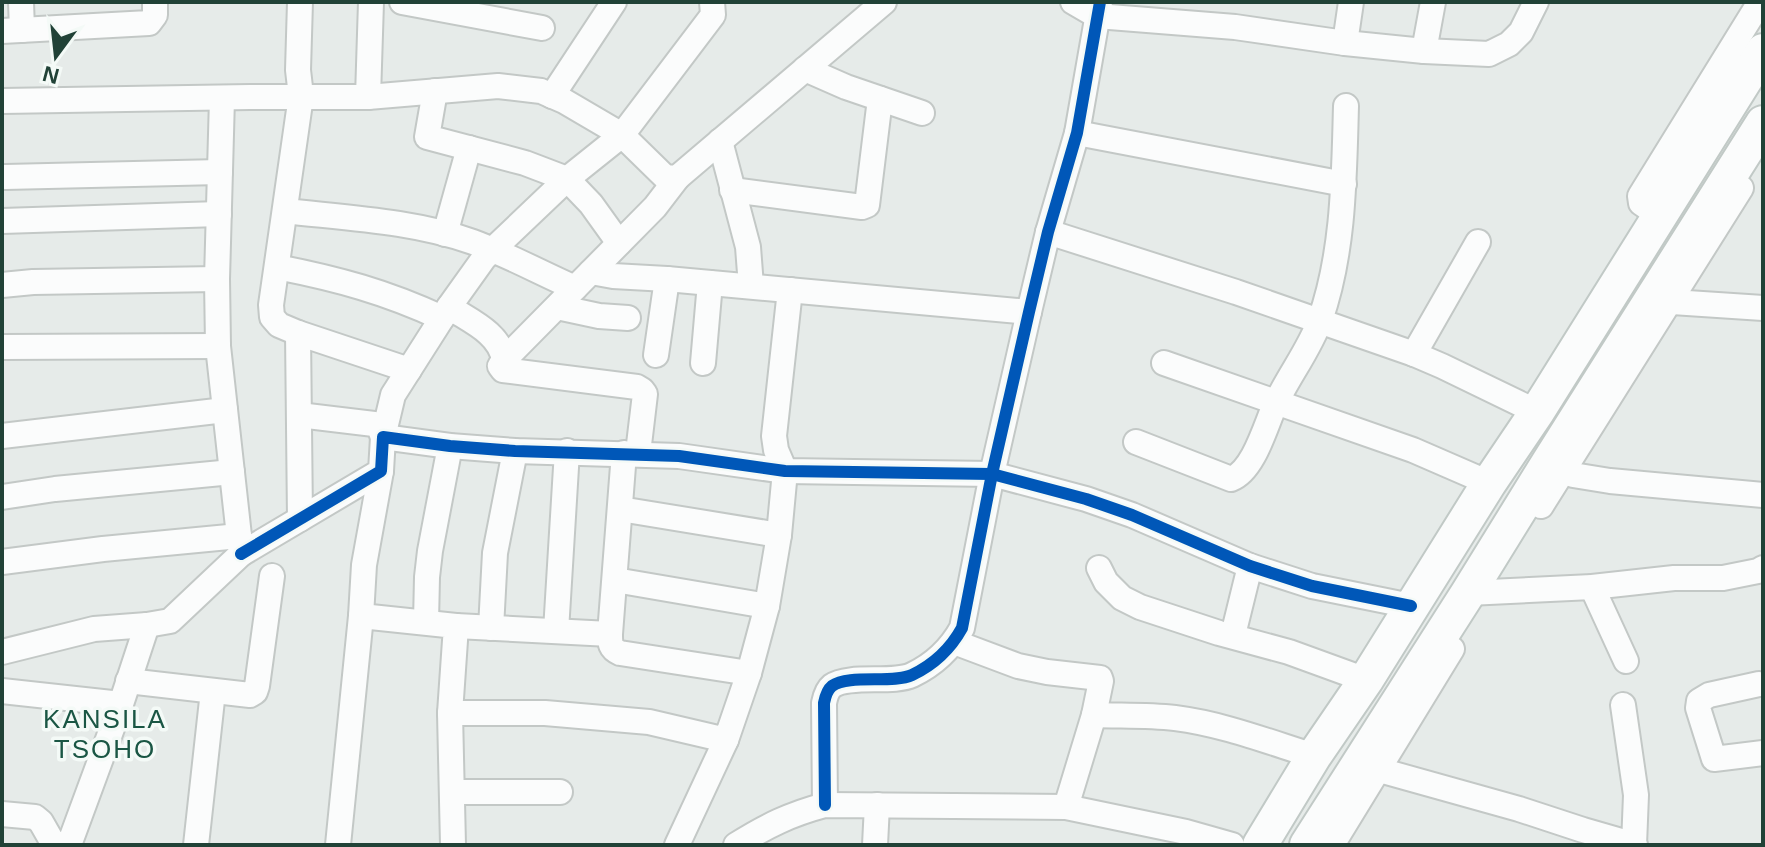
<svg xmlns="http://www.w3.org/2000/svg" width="1765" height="847" font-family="Arial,sans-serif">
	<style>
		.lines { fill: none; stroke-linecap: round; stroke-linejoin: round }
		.minor-casing { stroke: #c3c8c6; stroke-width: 28 }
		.secondary-casing { stroke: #c1c9c6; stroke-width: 38 }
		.minor { stroke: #fbfcfc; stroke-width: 24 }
		.secondary { stroke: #fbfcfc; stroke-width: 34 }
		.cycleway-casing { stroke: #f4faf7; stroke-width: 17 }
		.cycleway { stroke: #0057b8; stroke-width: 12 }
		.labels { text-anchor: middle; stroke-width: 7; stroke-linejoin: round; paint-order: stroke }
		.quarter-label { font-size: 26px; letter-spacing: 2px; fill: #1a5644; stroke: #f4faf7 }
	</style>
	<rect width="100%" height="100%" fill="#e6ebe9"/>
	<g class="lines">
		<!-- minor casing -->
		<g class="minor-casing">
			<g id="minor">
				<polyline points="21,2 22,30"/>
				<polyline points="300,2 298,70 301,96 271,305 272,317 279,325 298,333 409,370"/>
				<polyline points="402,2 542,28"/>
				<polyline points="1073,2 1097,16 1235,27 1345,43 1424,51 1489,54 1509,44 1521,32 1536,2"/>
				<polyline points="2,31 149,23 155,15 155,2"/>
				<polyline points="1345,43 1351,2"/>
				<polyline points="1424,51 1433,2"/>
				<polyline points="805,69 846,87 922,113"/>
				<polyline points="435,91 427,137 525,163 567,179 591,204 619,243"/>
				<polyline points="552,96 614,2"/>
				<polyline points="368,97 371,2"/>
				<polyline points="2,101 250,97 368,97 498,86 541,91 564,101 622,135 713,15 712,2"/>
				<polyline points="1077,133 1344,184"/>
				<polyline points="720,141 748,247 751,286"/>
				<polyline points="5,177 220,172"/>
				<polyline points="732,190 862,207 867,205 880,99"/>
				<path d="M285,211C347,218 414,221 473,242C508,255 541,273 575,288"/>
				<polyline points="1660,216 1641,203 1640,196 1760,2"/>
				<polyline points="2,221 219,214"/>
				<polyline points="1048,232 1236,292 1414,354 1442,366 1537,412"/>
				<polyline points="445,234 469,148"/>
				<path d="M277,267C338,279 386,292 442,318"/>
				<polyline points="591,272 613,276 667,279 1029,312"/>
				<polyline points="2,285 33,282 217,279"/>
				<polyline points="1657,301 1763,308"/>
				<path d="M449,307C470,321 500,333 504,360L500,366L503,370L637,387L642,390L645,394L638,453"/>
				<polyline points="557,307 599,316 628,318"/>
				<polyline points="298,333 300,519"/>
				<polyline points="2,347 218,346"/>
				<polyline points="1414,354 1478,242"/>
				<polyline points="656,355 667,279"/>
				<polyline points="504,360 655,207 678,177"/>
				<polyline points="703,363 710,283"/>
				<polyline points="1164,363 1413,450 1489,483"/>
				<polyline points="299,415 374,424 379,427 383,437"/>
				<polyline points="2,436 225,410"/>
				<polyline points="383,437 393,395 449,307 484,258 567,179 622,135 666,178 678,177 884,2"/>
				<path d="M1136,442L1231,479C1253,471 1265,428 1274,407C1287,378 1310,349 1320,320C1344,252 1344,177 1346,106"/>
				<polyline points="1553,464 1573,475 1610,481 1763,495"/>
				<polyline points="2,497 55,489 232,472"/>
				<polyline points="1541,506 1741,188"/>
				<polyline points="620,509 779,535"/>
				<polyline points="241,554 381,471 383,437 450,446 515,451 679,456 785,471 992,474 1086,499 1132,515 1250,566 1312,586 1411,606"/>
				<polyline points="2,562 103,549 239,536"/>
				<polyline points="1099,568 1106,582 1122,598 1140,607 1219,633 1289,652 1366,680"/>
				<polyline points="615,580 767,606"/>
				<polyline points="1592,587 1626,661"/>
				<polyline points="1468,593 1592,587 1674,578 1723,578 1758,571 1763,568"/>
				<polyline points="361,616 456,626 450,713 453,845"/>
				<polyline points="426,622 427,577 430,551 450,446"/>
				<polyline points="456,626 610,634 624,453"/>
				<polyline points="491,628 495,553 515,451"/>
				<polyline points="556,631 567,451"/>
				<path d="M610,634C610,643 610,649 620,653L749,673"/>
				<polyline points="1233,635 1250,566"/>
				<polyline points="954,642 1018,666 1047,672 1100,678 1101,681 1094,715 1066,807"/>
				<polyline points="2,652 94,629 147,625 170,621 241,554 218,346 217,279 222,98"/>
				<polyline points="128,681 250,695 255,692 257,686 272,576"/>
				<polyline points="1759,684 1709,695 1699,701 1698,708 1714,759 1763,753"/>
				<polyline points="2,691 121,704"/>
				<polyline points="1623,705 1636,795 1634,845"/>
				<polyline points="450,713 545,713 649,722 726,740 749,673 767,606 779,535 785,471 776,450 774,436 790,290"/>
				<path d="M1094,715C1121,716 1148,715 1175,718C1223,724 1269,742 1314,756"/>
				<polyline points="1365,766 1519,809 1583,830 1635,845"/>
				<polyline points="452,792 560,792"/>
				<path d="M825,805L824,703C825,698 827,690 832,686C849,674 893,684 912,675C933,665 951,648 962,628L992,474L1029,312L1048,232L1077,133L1100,2"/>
				<polyline points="2,814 35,817 41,822 53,843 67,845"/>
				<polyline points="69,845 121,704 147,625"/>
				<polyline points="196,845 213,691"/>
				<polyline points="338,845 361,616 364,565 381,471"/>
				<polyline points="677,845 726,740"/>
				<path d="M736,845C766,826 791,814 825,805L1066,807L1186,832L1232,845"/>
				<polyline points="875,845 877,805"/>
				<polyline points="1332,845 1452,649"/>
			</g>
		</g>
		<!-- secondary casing -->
		<g class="secondary-casing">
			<g id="secondary">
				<polyline points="1260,845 1314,756 1366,680 1489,483 1537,412 1763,51"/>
				<polyline points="1307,845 1468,593 1549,462 1763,123"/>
			</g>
		</g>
		<!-- minor -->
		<use href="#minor" class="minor"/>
		<!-- secondary -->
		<use href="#secondary" class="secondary"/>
		<!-- cycleway casing -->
		<g class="cycleway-casing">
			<g id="cycleway">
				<polyline points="241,554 381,471 383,437 450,446 515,451 679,456 785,471 992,474 1086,499 1132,515 1250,566 1312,586 1411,606"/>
				<path d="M825,805L824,703C825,698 827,690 832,686C849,674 893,684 912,675C933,665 951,648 962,628L992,474L1029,312L1048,232L1077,133L1100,2"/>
			</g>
		</g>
		<!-- cycleway -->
		<use href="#cycleway" class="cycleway"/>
	</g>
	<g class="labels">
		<!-- quarter labels -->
		<g class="quarter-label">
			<text x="105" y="728">KANSILA<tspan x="105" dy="30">TSOHO</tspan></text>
		</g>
	</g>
	<!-- border -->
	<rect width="1765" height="847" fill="none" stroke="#214237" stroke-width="8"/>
	<!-- north arrow -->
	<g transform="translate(56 56) rotate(195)" stroke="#f4faf7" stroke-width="6" paint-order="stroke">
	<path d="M0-6L14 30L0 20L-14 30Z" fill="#214237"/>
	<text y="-12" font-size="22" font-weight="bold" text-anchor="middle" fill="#214237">N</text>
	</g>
</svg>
